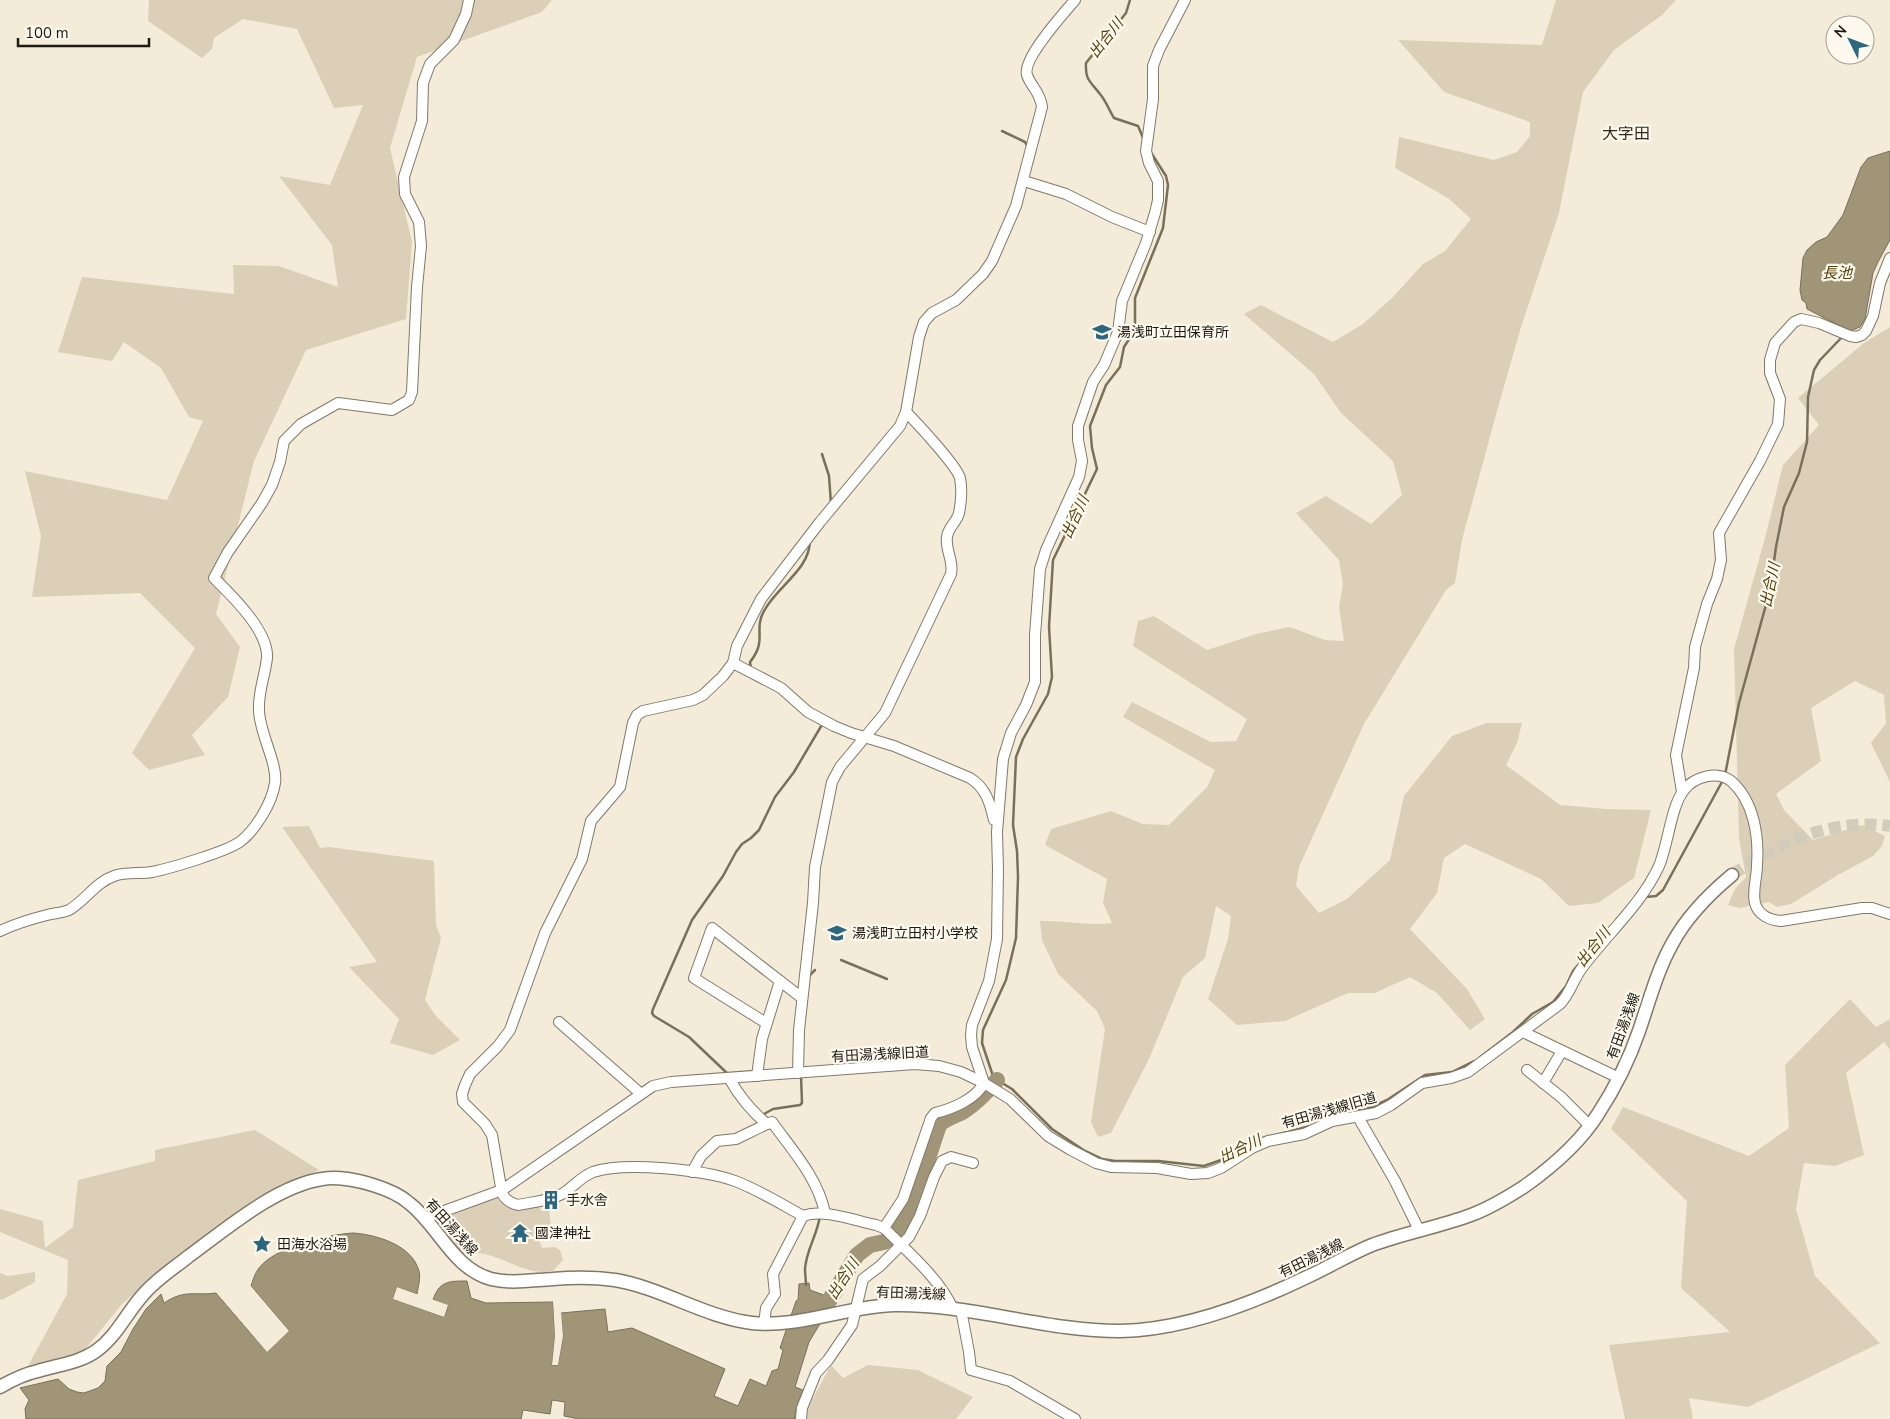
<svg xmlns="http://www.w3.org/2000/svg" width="1890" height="1419" font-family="'Nunito Sans','Noto Sans JP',sans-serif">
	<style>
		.green { fill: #dbd0b7 }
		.water { fill: #a19578; stroke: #79705a }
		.pier { fill: #f4ecd9 }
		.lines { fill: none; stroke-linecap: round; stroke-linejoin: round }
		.stream { stroke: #79705a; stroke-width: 2.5 }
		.river { stroke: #a19578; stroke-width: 16 }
		.major-tunnel { stroke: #d4ccbb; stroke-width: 12; stroke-dasharray: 12 6; stroke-linecap: butt }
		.minor-casing { stroke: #807968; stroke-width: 12 }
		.major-casing { stroke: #807968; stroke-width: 15 }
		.minor { stroke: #fff; stroke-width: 10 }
		.major { stroke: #fff; stroke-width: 12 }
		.labels { text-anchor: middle; stroke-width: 4.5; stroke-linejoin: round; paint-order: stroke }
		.poi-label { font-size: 14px; fill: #1d1a13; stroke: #fef9ee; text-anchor: start }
		.street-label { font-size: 14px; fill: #1d1a13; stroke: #fef9ee }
		.water-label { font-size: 15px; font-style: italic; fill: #54400a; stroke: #fef9ee }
		.quarter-label { font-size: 16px; fill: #2e281a; stroke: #fef9ee }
	</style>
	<rect width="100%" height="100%" fill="#f4ecd9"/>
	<!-- green -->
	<g class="green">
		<polygon points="149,0 552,0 542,12 417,57 390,148 412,242 406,319 306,350 254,461 216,614 240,647 228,697 192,735 205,755 149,770 132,753 195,648 140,593 32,597 41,536 25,471 167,500 203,421 189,417 161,368 124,342 112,361 58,352 82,277 234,294 233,265 279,266 338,287 332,245 279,176 330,185 363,105 334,108 297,29 243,19 214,38 212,49 202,58 148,21"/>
		<path d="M1556,0H1676L1662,15L1614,50L1583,92L1559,213L1521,327L1497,411L1462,540L1455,583L1446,590L1364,724L1299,867L1296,886L1319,913L1347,899L1390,860L1404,796L1452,736L1487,723H1522L1517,743L1506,765L1560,805L1606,809L1651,810L1634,878L1598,903L1569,906L1541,879L1465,844L1444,858L1437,893L1410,929L1467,989L1485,1019L1470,1030L1437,993L1410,977L1375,993H1348L1285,1021L1237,1025L1208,999L1228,939L1231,916L1216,906L1205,958L1183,977L1149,1059L1111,1133L1098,1137L1091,1122L1105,1029L1097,1011L1058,974L1042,940L1040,921C1065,920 1087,926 1112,923L1103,903L1107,879L1045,845L1051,829L1111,811L1143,824L1169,825L1207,787L1215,770L1123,717L1132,702L1211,742L1236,741L1247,719L1133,646L1138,621L1154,616L1207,650L1256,634L1290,627L1325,640L1344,641L1339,607L1343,584L1339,560L1296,513L1326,496L1371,524L1402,495L1393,461L1341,413L1314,374L1244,314L1261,305L1333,342L1363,324L1393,297L1423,264L1445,251L1471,219L1448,198L1395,168L1399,137L1494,160L1517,152L1530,136V122L1444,92L1398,40L1542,45Z"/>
		<polygon points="1890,327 1890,782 1871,743 1886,723 1884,695 1855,681 1811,708 1821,761 1776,794 1784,810 1813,840 1862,825 1885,836 1882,846 1873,856 1838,875 1791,904 1777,907 1769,902 1739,908 1728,905 1735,889 1746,877 1739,839 1734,649 1765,538 1783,465 1819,425 1798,398 1864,343"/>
		<polygon points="309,826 320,848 329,847 434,861 436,925 441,938 425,1000 435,1015 460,1040 433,1055 390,1043 399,1019 349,967 377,962 282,827"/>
		<polygon points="1850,999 1876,1027 1890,1019 1890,1050 1884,1042 1846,1073 1864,1155 1835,1166 1804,1163 1796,1209 1815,1276 1880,1343 1748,1407 1689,1398 1693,1419 1625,1419 1609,1345 1730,1332 1681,1288 1687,1201 1611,1129 1623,1107 1749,1156 1789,1128 1785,1065"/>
		<polygon points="255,1130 319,1170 258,1197 192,1246 122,1304 84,1351 28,1366 67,1294 68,1260 0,1232 0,1209 43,1221 45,1248 73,1227 78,1180 155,1161 155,1150"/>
		<path d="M498,1195C506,1212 523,1205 539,1204L541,1211L549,1209L551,1226L541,1231L538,1238L542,1248L555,1247L560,1250L563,1260L553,1271C529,1276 507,1259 485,1254C477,1252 469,1255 462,1253L444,1234L441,1224L449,1215Z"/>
		<polygon points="35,1272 35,1282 2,1300 0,1299 0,1273 8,1276"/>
		<polygon points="831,1365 843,1378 868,1365 918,1370 973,1397 956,1419 807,1419 806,1411"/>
	</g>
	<!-- water -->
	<g class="water">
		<polygon points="1890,151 1890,240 1878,262 1873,273 1865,319 1860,327 1850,331 1807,309 1806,303 1802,300 1800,290 1803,258 1807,250 1816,242 1827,237 1843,215 1861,167 1868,158"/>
		<path d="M354,1233C377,1235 412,1245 419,1271C421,1278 418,1287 417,1294L397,1287L393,1299L444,1317L448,1306L433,1300C439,1281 449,1281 467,1281L471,1298L486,1303L553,1302L555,1336L552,1365H558L563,1336L561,1313L605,1309L608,1332L632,1328L725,1369L714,1396L738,1406L750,1379L766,1386L772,1371L778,1369L783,1350L780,1348L796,1301L798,1300L799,1284L809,1283L810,1290L835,1299L809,1342L795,1387L803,1390L795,1413V1419H579L564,1416L565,1402L552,1400L550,1414L523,1410L521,1419H26L25,1409L29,1400L20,1388L58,1379L69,1389L77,1392L84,1393L98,1388L105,1381L107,1366L121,1352L133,1329L146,1309L161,1294L164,1303C185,1289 194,1296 216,1293L267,1352L289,1331L251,1286C253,1280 255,1273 259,1268C275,1247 328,1234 354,1233Z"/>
	</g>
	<!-- pier -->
	<g class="pier">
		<polygon points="249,1284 289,1331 267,1352 215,1291 218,1291 267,1348 286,1331 249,1288"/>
		<polygon points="397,1287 419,1295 416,1297 398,1290 396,1297 442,1314 445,1307 432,1302 431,1299 448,1305 444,1317 393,1299"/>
		<polygon points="553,1300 555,1302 558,1336 555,1363 560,1335 559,1313 561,1311 563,1336 558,1365 552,1365 555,1336"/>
	</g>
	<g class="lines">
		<!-- stream -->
		<g class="stream">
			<path d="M1130,0L1126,13L1086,63C1085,80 1090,81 1100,94C1106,101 1109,110 1114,118L1138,126L1144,140"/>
			<polyline points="1002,131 1025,142 1028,147"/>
			<polyline points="1150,151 1166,176 1168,185 1163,228 1135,298 1135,327 1133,333 1124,347 1120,367 1106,385 1090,426 1092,448 1097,469 1053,560 1049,627 1052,677 1048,694 1023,739 1016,757 1013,825 1017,851 1018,877 1016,938 1006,980 983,1030 982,1043 993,1076 997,1080 1012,1089 1052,1129 1085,1151 1102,1159 1115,1161 1158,1161 1204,1166 1224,1159 1251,1142 1266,1137"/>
			<polyline points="987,276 994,266"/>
			<polyline points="822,454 829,476 831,504"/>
			<path d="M751,669L750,662C768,640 753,630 764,611C777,586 810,570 810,540"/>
			<polyline points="1725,775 1739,703 1770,590 1776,547 1784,507 1799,473 1807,442 1808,397 1814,370 1820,360 1843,336"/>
			<polyline points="1646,897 1656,896 1663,890 1723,780"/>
			<polyline points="1616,920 1633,900"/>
			<polyline points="841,960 887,979"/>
			<polyline points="809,976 815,970"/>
			<polyline points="1479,1058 1513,1032 1532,1014 1553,1002 1566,986 1573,971 1588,953"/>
			<polyline points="729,1075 689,1037 654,1016 652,1013 653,1009 692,920 723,876 736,852 742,844 751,838 759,830 775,797 794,772 823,723"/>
			<polyline points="764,1114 773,1109 800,1105 802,1103 801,1076"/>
			<polyline points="1331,1116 1372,1107 1387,1100 1425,1075 1452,1072 1474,1061"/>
			<polyline points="1272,1136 1310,1126"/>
			<path d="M806,1285C806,1280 805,1274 805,1269C806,1250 818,1234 820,1215"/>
		</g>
		<!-- river -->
		<path class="river" d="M821,1314L857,1255L870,1245L884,1242L894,1235L913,1204L939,1125C946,1117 956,1116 964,1111C978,1102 987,1092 997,1080"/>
		<!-- major-tunnel -->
		<path class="major-tunnel" d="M1732,875C1779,842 1832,818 1890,826"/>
		<!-- minor casing -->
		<g class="minor-casing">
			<g id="minor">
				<polyline points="1024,181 1066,194 1112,217 1150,232"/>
				<path d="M733,663L781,688L808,712L834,726L851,733L894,746L970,778C986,788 990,803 994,820"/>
				<polyline points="1682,792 1676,755 1694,668 1695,647 1707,604 1717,579 1721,560 1719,533 1760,461 1778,424 1780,399 1770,373 1770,360 1775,343 1794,322 1801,319 1819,323 1850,336 1856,337 1862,335 1866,331 1873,316 1880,283 1890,258"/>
				<path d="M0,931C15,924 31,919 47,915C54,913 62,913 69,910C85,901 96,882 114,876C125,872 140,874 152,872C168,869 229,851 241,841C256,829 272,803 275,783C278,764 259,732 259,710C258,692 265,676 267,658C269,631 231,595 214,578L228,552L262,503L272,485L280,462L284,441L301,424L338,403L392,410L409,400L412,392L417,287L421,246L419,222L405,194L404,177L422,121L423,83L430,64L454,40L466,14L469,0"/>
				<polyline points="559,1022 640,1093"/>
				<polyline points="766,1023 694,978 712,928 780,981"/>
				<polyline points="1523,1032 1619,1078"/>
				<polyline points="1527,1070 1561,1097 1590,1126"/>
				<path d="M798,1073L799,1030L813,903L815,867L832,782L840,767L885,713L951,574C954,561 945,550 947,537C948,527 957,522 959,513C961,503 962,488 960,478C957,466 916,422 906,412"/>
				<polyline points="757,1076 762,1039 780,981 802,998"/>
				<path d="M729,1078C739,1096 751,1111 767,1124L772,1122C792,1150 818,1178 825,1213"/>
				<polyline points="1543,1083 1562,1051"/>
				<polyline points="1358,1117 1395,1181 1419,1230"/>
				<polyline points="692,1172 701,1156 717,1141 736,1139 767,1124"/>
				<path d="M425,1218L502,1190L653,1086L671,1082L915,1064L939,1066L961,1072L984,1083L1010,1099L1048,1136L1071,1150L1096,1163L1111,1167L1157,1168L1191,1174L1208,1173L1221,1168L1252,1148L1268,1141L1304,1134L1332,1121L1376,1113L1391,1105L1422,1083L1451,1078L1468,1072L1560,1004C1570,994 1573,980 1582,968C1607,934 1641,905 1659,866C1668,845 1671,806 1684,790C1694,777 1717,770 1731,781C1754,801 1759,836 1757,865C1757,878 1752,891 1755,903C1758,915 1770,920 1781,921L1862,908H1872L1890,914"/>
				<path d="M884,1228L903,1199L931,1118L935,1113C952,1109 976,1099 984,1083L972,1047L971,1035L972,1025L989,981L997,939L998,869L997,832L1003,759L1011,733L1026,705L1035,682V635L1040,569L1046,550L1079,477L1082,461L1078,440V426L1093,382L1104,365L1118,332L1122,301L1146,243L1155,213L1158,200V181L1149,163L1146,151L1153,99V66L1159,50L1185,0"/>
				<path d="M953,1309C940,1279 907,1251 884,1228L876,1225C856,1221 823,1208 803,1216C781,1204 759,1190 735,1181C704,1170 625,1161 593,1172C580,1177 573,1188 562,1194C550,1201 532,1202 518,1205C510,1203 505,1200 502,1193L492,1135L485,1124L463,1102L462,1094L465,1085L470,1074L498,1046L510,1030L545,933L582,859L591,821L620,787L633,723L637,715L643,711L693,700L703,695L723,676L733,663L737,646L761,599L820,522L900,426L906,412L919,337L924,322L932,313L956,300L983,274L992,261L1016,206L1042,107C1040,91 1031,87 1027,75C1022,59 1064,13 1075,0"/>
				<polyline points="961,1310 969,1352 971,1370 1010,1381 1075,1419"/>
				<polyline points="764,1324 766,1308 775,1294 773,1274 803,1216"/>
				<polyline points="801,1419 802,1408 816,1373 828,1360 852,1325 863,1279 880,1266 909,1237 920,1216 934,1177 942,1161 951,1157 973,1163"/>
			</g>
		</g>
		<!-- major casing -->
		<g class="major-casing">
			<path id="major" d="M0,1387C12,1380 24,1374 38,1371C57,1365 79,1363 96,1351C116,1337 126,1314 142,1296C155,1280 173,1269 189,1256C226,1229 276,1186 322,1179C339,1176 356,1180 373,1185C386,1189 399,1194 409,1203C439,1226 452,1268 491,1279C511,1284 533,1280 553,1279C574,1277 594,1277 615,1280C662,1288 704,1317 752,1323C800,1328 847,1306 895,1305C971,1304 1045,1331 1120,1331C1184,1330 1251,1304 1307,1277C1329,1267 1350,1254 1372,1245C1404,1233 1439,1227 1471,1215C1490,1208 1508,1197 1525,1186C1553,1166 1580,1143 1598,1114C1615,1088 1629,1060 1639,1031C1649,1002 1657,971 1672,944C1687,916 1708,895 1732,875"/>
		</g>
		<!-- minor -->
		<use href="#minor" class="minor"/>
		<!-- major -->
		<use href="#major" class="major"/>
	</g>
	<!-- icons -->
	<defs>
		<g id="school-bare" transform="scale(1.5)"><path d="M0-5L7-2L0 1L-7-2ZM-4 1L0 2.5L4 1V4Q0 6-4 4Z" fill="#2b687f" stroke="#fef9ee" stroke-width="2.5" paint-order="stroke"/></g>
		<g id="building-bare" transform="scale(1.5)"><path d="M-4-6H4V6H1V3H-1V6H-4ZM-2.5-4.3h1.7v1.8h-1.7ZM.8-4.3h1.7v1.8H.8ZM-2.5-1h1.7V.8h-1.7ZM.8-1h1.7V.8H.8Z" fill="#2b687f" stroke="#fef9ee" stroke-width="2.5" paint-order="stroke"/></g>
		<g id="temple-bare" transform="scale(1.5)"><path d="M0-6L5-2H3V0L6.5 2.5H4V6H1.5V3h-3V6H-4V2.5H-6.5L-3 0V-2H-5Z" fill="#2b687f" stroke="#fef9ee" stroke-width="2.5" paint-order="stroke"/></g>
		<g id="sight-bare" transform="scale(1.5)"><path d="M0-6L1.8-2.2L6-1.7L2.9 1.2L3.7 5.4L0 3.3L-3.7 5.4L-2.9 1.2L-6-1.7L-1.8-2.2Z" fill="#2b687f" stroke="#fef9ee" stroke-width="2.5" paint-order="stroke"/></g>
	</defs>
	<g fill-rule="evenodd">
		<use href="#school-bare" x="1102" y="332"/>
		<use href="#school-bare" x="837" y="933"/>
		<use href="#building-bare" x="551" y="1200"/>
		<use href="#temple-bare" x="520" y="1233"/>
		<use href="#sight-bare" x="262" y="1244"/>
	</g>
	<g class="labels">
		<!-- poi labels -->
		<g class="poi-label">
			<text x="1117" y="337">湯浅町立田保育所</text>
			<text x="852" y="938">湯浅町立田村小学校</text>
			<text x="566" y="1205">手水舎</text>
			<text x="535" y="1238">國津神社</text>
			<text x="277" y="1249">田海水浴場</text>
		</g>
		<!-- street labels -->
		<g class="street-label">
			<text transform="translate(1623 1026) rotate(-70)" y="5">有田湯浅線</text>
			<text transform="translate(880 1054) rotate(-3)" y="5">有田湯浅線旧道</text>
			<text transform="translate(1329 1110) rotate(-16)" y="5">有田湯浅線旧道</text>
			<text transform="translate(452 1227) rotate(48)" y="5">有田湯浅線</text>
			<text transform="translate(1311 1258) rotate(-26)" y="5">有田湯浅線</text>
			<text transform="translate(911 1293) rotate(2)" y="5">有田湯浅線</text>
		</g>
		<!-- water labels -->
		<g class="water-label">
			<text transform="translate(1106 38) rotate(-52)" y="5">出合川</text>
			<text x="1837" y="278">長池</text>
			<text transform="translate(1075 517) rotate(-65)" y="5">出合川</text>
			<text transform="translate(1770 585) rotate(-78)" y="5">出合川</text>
			<text transform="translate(1593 947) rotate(-51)" y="5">出合川</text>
			<text transform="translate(1240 1149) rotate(-26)" y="5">出合川</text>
			<text transform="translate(843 1279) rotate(-57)" y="5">出合川</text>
		</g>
		<!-- quarter labels -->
		<g class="quarter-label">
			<text x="1626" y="139">大字田</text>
		</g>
	</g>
	<!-- north arrow -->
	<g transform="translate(1850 40) rotate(312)"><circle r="24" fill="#fef9ee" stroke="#a4a096"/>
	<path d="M0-4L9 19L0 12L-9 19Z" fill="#2b687f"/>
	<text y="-8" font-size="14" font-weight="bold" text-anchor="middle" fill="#1d1a13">N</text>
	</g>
	<!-- scale -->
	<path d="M18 38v8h131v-8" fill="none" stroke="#1d1a13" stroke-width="2.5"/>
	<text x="25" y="38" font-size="15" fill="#1d1a13" stroke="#fef9ee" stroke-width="4" paint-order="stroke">100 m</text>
</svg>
